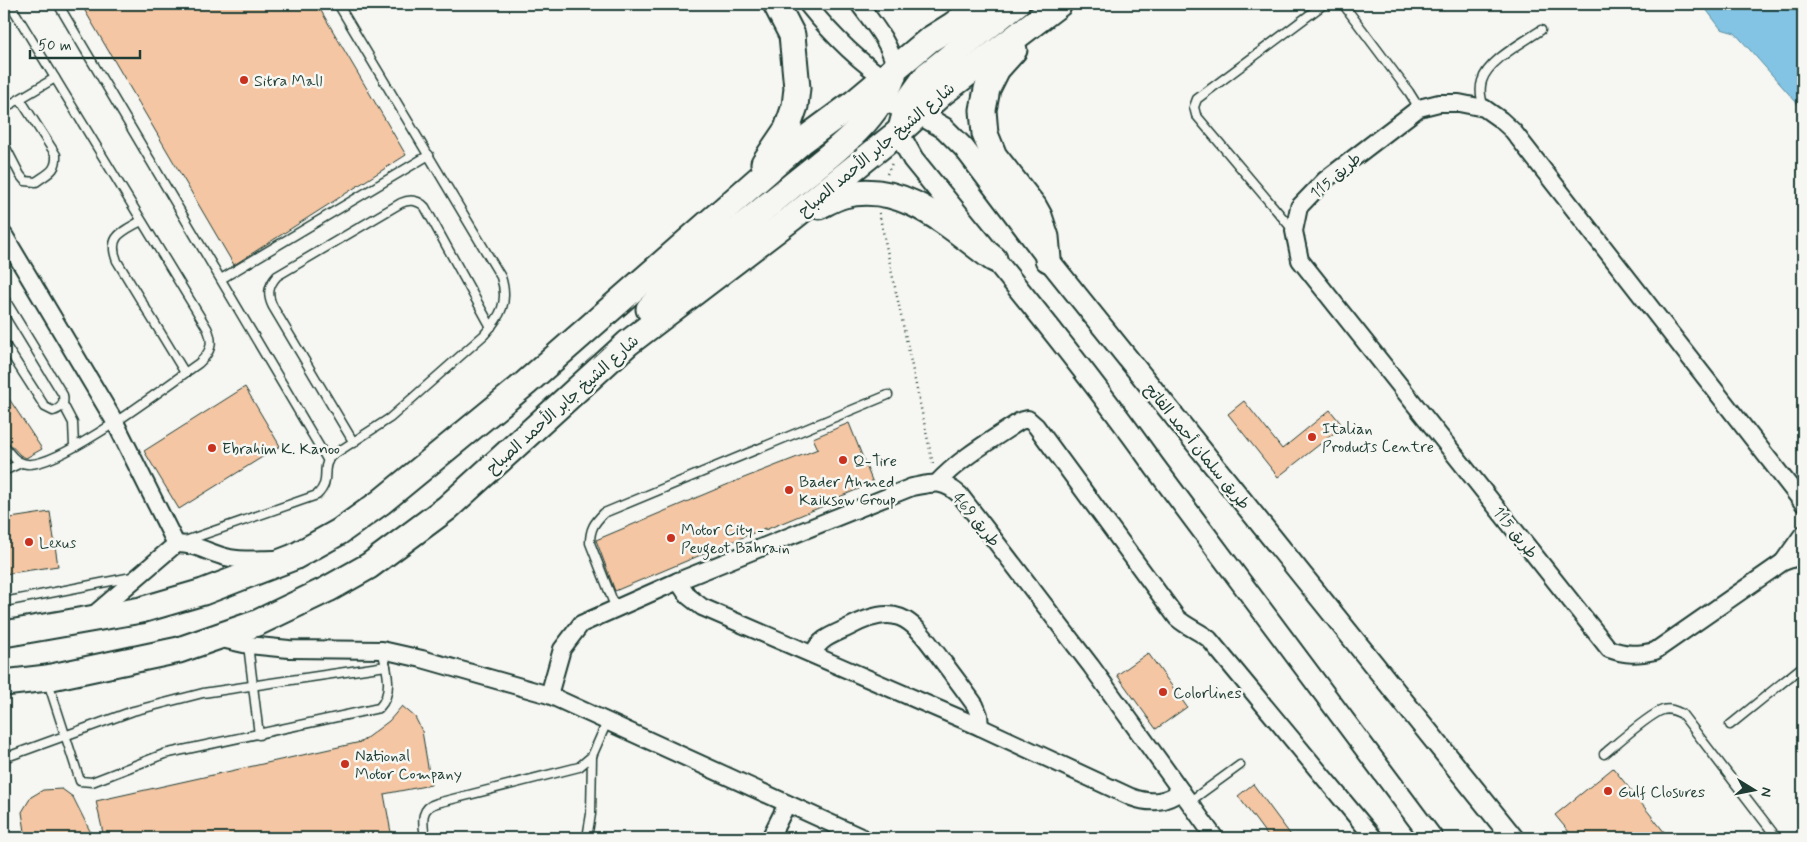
<svg xmlns="http://www.w3.org/2000/svg" width="1807" height="842" font-family="Mynerve,'Playpen Sans Arabic',sans-serif">
	<style>
		.water { fill: #83c4e4; stroke: #5b8e9e }
		.building { fill: #f4c6a3; stroke: #1f3d34 }
		.lines { fill: none; stroke-linecap: round; stroke-linejoin: round }
		.service-casing { stroke: #1f3d34; stroke-width: 11 }
		.minor-casing { stroke: #1f3d34; stroke-width: 20 }
		.tertiary-casing { stroke: #1f3d34; stroke-width: 24 }
		.primary-casing { stroke: #1f3d34; stroke-width: 29 }
		.path { stroke: #1f3d34; stroke-width: 2.5; stroke-dasharray: 1 4; stroke-linecap: butt }
		.service { stroke: #f6f6f2; stroke-width: 8 }
		.minor { stroke: #f6f6f2; stroke-width: 16 }
		.tertiary { stroke: #f6f6f2; stroke-width: 20 }
		.primary { stroke: #f6f6f2; stroke-width: 25 }
		.poi-dot { fill: #c8321e; stroke: #f6f6f2; stroke-width: 2 }
		.labels { text-anchor: middle; stroke-width: 5; stroke-linejoin: round; paint-order: stroke }
		.poi-label { font-size: 16px; fill: #1f3d34; stroke: #f6f6f2; text-anchor: start }
		.street-label { font-size: 16px; fill: #1f3d34; stroke: #f6f6f2 }
	</style>
	<rect width="100%" height="100%" fill="#f6f6f2"/>
	<filter id="ink" filterUnits="userSpaceOnUse"><feTurbulence type="fractalNoise" baseFrequency=".02" numOctaves="2"/><feDisplacementMap in="SourceGraphic" scale="10" xChannelSelector="R" yChannelSelector="G"/><feConvolveMatrix kernelMatrix="1 2 1 2 8 2 1 2 1" color-interpolation-filters="sRGB"/></filter>
	<g filter="url(#ink)">
		<!-- water -->
		<polygon class="water" points="1702,4 1803,4 1803,110 1735,33 1721,29"/>
		<!-- building -->
		<g class="building">
			<polygon points="81,4 317,4 406,155 234,265"/>
			<polygon points="245,387 280,446 179,509 144,451"/>
			<polygon points="4,391 42,449 26,458 20,455 8,442 4,440"/>
			<polygon points="1244,401 1282,449 1330,410 1343,426 1278,477 1228,414"/>
			<polygon points="849,423 873,483 832,500 833,502 765,530 765,528 615,591 596,540 731,483 818,449 813,438"/>
			<polygon points="50,512 58,566 4,574 4,519"/>
			<polygon points="1148,653 1187,707 1156,729 1117,675"/>
			<polygon points="402,706 415,717 422,731 431,785 384,794 392,838 108,838 107,833 103,833 96,801 361,742 389,721"/>
			<polygon points="1613,768 1669,838 1574,838 1555,815"/>
			<polygon points="1253,784 1293,838 1269,838 1238,796"/>
			<polygon points="62,789 73,797 92,835 76,838 26,838 22,812 31,797 43,790"/>
		</g>
		<g class="lines">
			<!-- service casing -->
			<g class="service-casing">
				<g id="service">
					<polyline points="58,4 328,461"/>
					<polyline points="1343,4 1409,92 1419,108"/>
					<path d="M1484,108C1481,99 1479,90 1482,81C1488,60 1524,42 1541,30"/>
					<polyline points="4,110 6,107 55,78"/>
					<path d="M4,144L20,175L25,181L36,182C48,173 57,171 56,155L20,99"/>
					<path d="M141,221C122,232 107,236 117,261L185,373"/>
					<polyline points="1293,230 1196,115 1194,107 1197,99 1324,4"/>
					<polyline points="221,279 429,155"/>
					<path d="M4,298L63,395C65,404 61,409 53,411L45,407L4,343"/>
					<polyline points="63,404 73,423 74,446"/>
					<path d="M354,443L273,307C267,295 268,286 277,276L401,203C410,199 418,200 425,207L491,327"/>
					<path d="M4,446C10,454 16,463 27,464C60,468 169,384 199,363C211,352 214,343 207,328L10,4"/>
					<polyline points="4,471 21,463"/>
					<path d="M185,541L317,495C332,480 320,471 330,457L390,418L484,335C501,316 509,302 501,277L338,4"/>
					<polyline points="4,602 132,577"/>
					<path d="M616,609L590,543C590,529 594,523 604,513L888,395"/>
					<polyline points="248,645 259,735"/>
					<path d="M48,682L80,781L92,782L164,754L379,708C394,693 387,669 382,650"/>
					<polyline points="1730,725 1803,666"/>
					<path d="M1604,754C1616,744 1651,713 1663,710C1670,708 1676,711 1682,714L1777,838"/>
					<polyline points="4,758 133,711 203,693 386,666"/>
					<polyline points="1189,802 1240,765"/>
					<path d="M425,838C423,823 419,808 437,803L579,767L592,756L607,722"/>
					<polyline points="587,838 591,814 592,756"/>
				</g>
			</g>
			<!-- minor casing -->
			<g class="minor-casing">
				<g id="minor">
					<path d="M807,4C831,34 857,61 890,82"/>
					<path d="M859,4C873,23 891,44 895,68"/>
					<polyline points="4,235 115,422 176,544"/>
					<path d="M937,483C961,457 992,440 1020,421L1028,419L1036,426L1177,618C1187,627 1199,631 1209,639L1374,838"/>
					<path d="M1803,503L1513,131L1501,120L1484,108L1459,103H1439L1419,108L1325,180L1299,207L1294,231L1300,260L1609,649C1626,655 1637,655 1655,651L1783,562L1803,555"/>
					<polyline points="1783,562 1803,534"/>
					<path d="M678,581L688,596L702,607L980,727L1131,797C1150,804 1165,803 1181,791"/>
					<path d="M91,617L176,544C198,544 210,554 230,558C245,561 260,559 275,559"/>
					<polyline points="217,638 248,645 289,649 382,650 422,659 549,695 863,838"/>
					<path d="M813,654C819,638 835,634 849,627C895,603 910,616 938,655C950,671 963,688 975,705L979,715L980,727"/>
					<path d="M549,695L562,649L581,624L678,581L912,487C934,483 942,479 960,495L1091,666L1215,838"/>
					<polyline points="770,838 787,804"/>
				</g>
			</g>
			<!-- tertiary casing -->
			<g class="tertiary-casing">
				<g id="tertiary">
					<polyline points="866,101 887,102 918,113 944,128 964,148 1048,259 1513,838"/>
					<path d="M900,131L903,141L913,159C995,260 1079,360 1155,467L1432,838"/>
				</g>
			</g>
			<!-- primary casing -->
			<g class="primary-casing">
				<g id="primary">
					<polyline points="1014,50 997,69 987,89 983,110 985,134 994,156 1034,207 1039,216 1046,237 1048,259"/>
					<polyline points="901,129 909,100 927,75 1016,4"/>
					<polyline points="764,163 787,129 795,106 797,88 792,35 776,4"/>
					<path d="M819,206C827,202 836,197 844,195C903,180 950,227 994,259"/>
					<path d="M649,309C692,264 746,224 794,184C832,153 875,124 893,76"/>
					<polyline points="4,634 141,610 203,592 294,557 339,532 381,502 526,383 801,142 854,103 929,40 953,25 981,4"/>
					<polyline points="4,683 47,678 179,650 257,623 328,589 369,566 447,508 628,343 792,218 900,131 942,93 1059,4"/>
				</g>
			</g>
			<!-- path -->
			<g class="path">
				<polyline points="887,174 892,163"/>
				<polyline points="879,213 933,464"/>
			</g>
			<!-- service -->
			<use href="#service" class="service"/>
			<!-- minor -->
			<use href="#minor" class="minor"/>
			<!-- tertiary -->
			<use href="#tertiary" class="tertiary"/>
			<!-- primary -->
			<use href="#primary" class="primary"/>
		</g>
	</g>
	<!-- markers -->
	<g class="poi-dot">
		<circle cx="244" cy="80" r="5"/>
		<circle cx="1312" cy="437" r="5"/>
		<circle cx="212" cy="448" r="5"/>
		<circle cx="843" cy="460" r="5"/>
		<circle cx="789" cy="490" r="5"/>
		<circle cx="671" cy="538" r="5"/>
		<circle cx="29" cy="542" r="5"/>
		<circle cx="1163" cy="692" r="5"/>
		<circle cx="345" cy="764" r="5"/>
		<circle cx="1608" cy="791" r="5"/>
	</g>
	<g class="labels">
		<!-- poi labels -->
		<g class="poi-label">
			<text x="254" y="86">Sitra Mall</text>
			<text x="1322" y="434">Italian<tspan x="1322" dy="18">Products Centre</tspan></text>
			<text x="222" y="454">Ebrahim K. Kanoo</text>
			<text x="853" y="466">Q-Tire</text>
			<text x="799" y="487">Bader Ahmed<tspan x="799" dy="18">Kaiksow Group</tspan></text>
			<text x="681" y="535">Motor City -<tspan x="681" dy="18">Peugeot Bahrain</tspan></text>
			<text x="39" y="548">Lexus</text>
			<text x="1173" y="698">Colorlines</text>
			<text x="355" y="761">National<tspan x="355" dy="18">Motor Company</tspan></text>
			<text x="1618" y="797">Gulf Closures</text>
		</g>
		<!-- street labels -->
		<g class="street-label">
			<text transform="translate(876 149) rotate(-40)" y="6">شارع الشيخ جابر الأحمد الصباح</text>
			<text transform="translate(1335 175) rotate(-40)" y="6">طريق 115</text>
			<text transform="translate(562 404) rotate(-42)" y="6">شارع الشيخ جابر الأحمد الصباح</text>
			<text transform="translate(1198 446) rotate(51)" y="6">طريق سلمان أحمد الفاتح</text>
			<text transform="translate(977 519) rotate(51)" y="6">طريق 469</text>
			<text transform="translate(1516 532) rotate(52)" y="6">طريق 115</text>
		</g>
	</g>
	<!-- margin -->
	<rect width="1807" height="842" fill="none" stroke="#f6f6f2" stroke-width="20"/>
	<rect x="10" y="10" width="1787" height="822" fill="none" stroke="#1f3d34" stroke-width="2" filter="url(#ink)"/>
	<!-- north arrow -->
	<g transform="translate(1754 790) rotate(100)" stroke="#f6f6f2" stroke-width="4" paint-order="stroke">
	<path d="M0-4L9 19L0 12L-9 19Z" fill="#1f3d34"/>
	<text y="-8" font-size="14" font-weight="bold" text-anchor="middle" fill="#1f3d34">N</text>
	</g>
	<!-- scale -->
	<path d="M30 50v8h110v-8" fill="none" stroke="#1f3d34" stroke-width="2.5"/>
	<text x="38" y="50" font-size="15" fill="#1f3d34" stroke="#f6f6f2" stroke-width="4" paint-order="stroke">50 m</text>
</svg>
